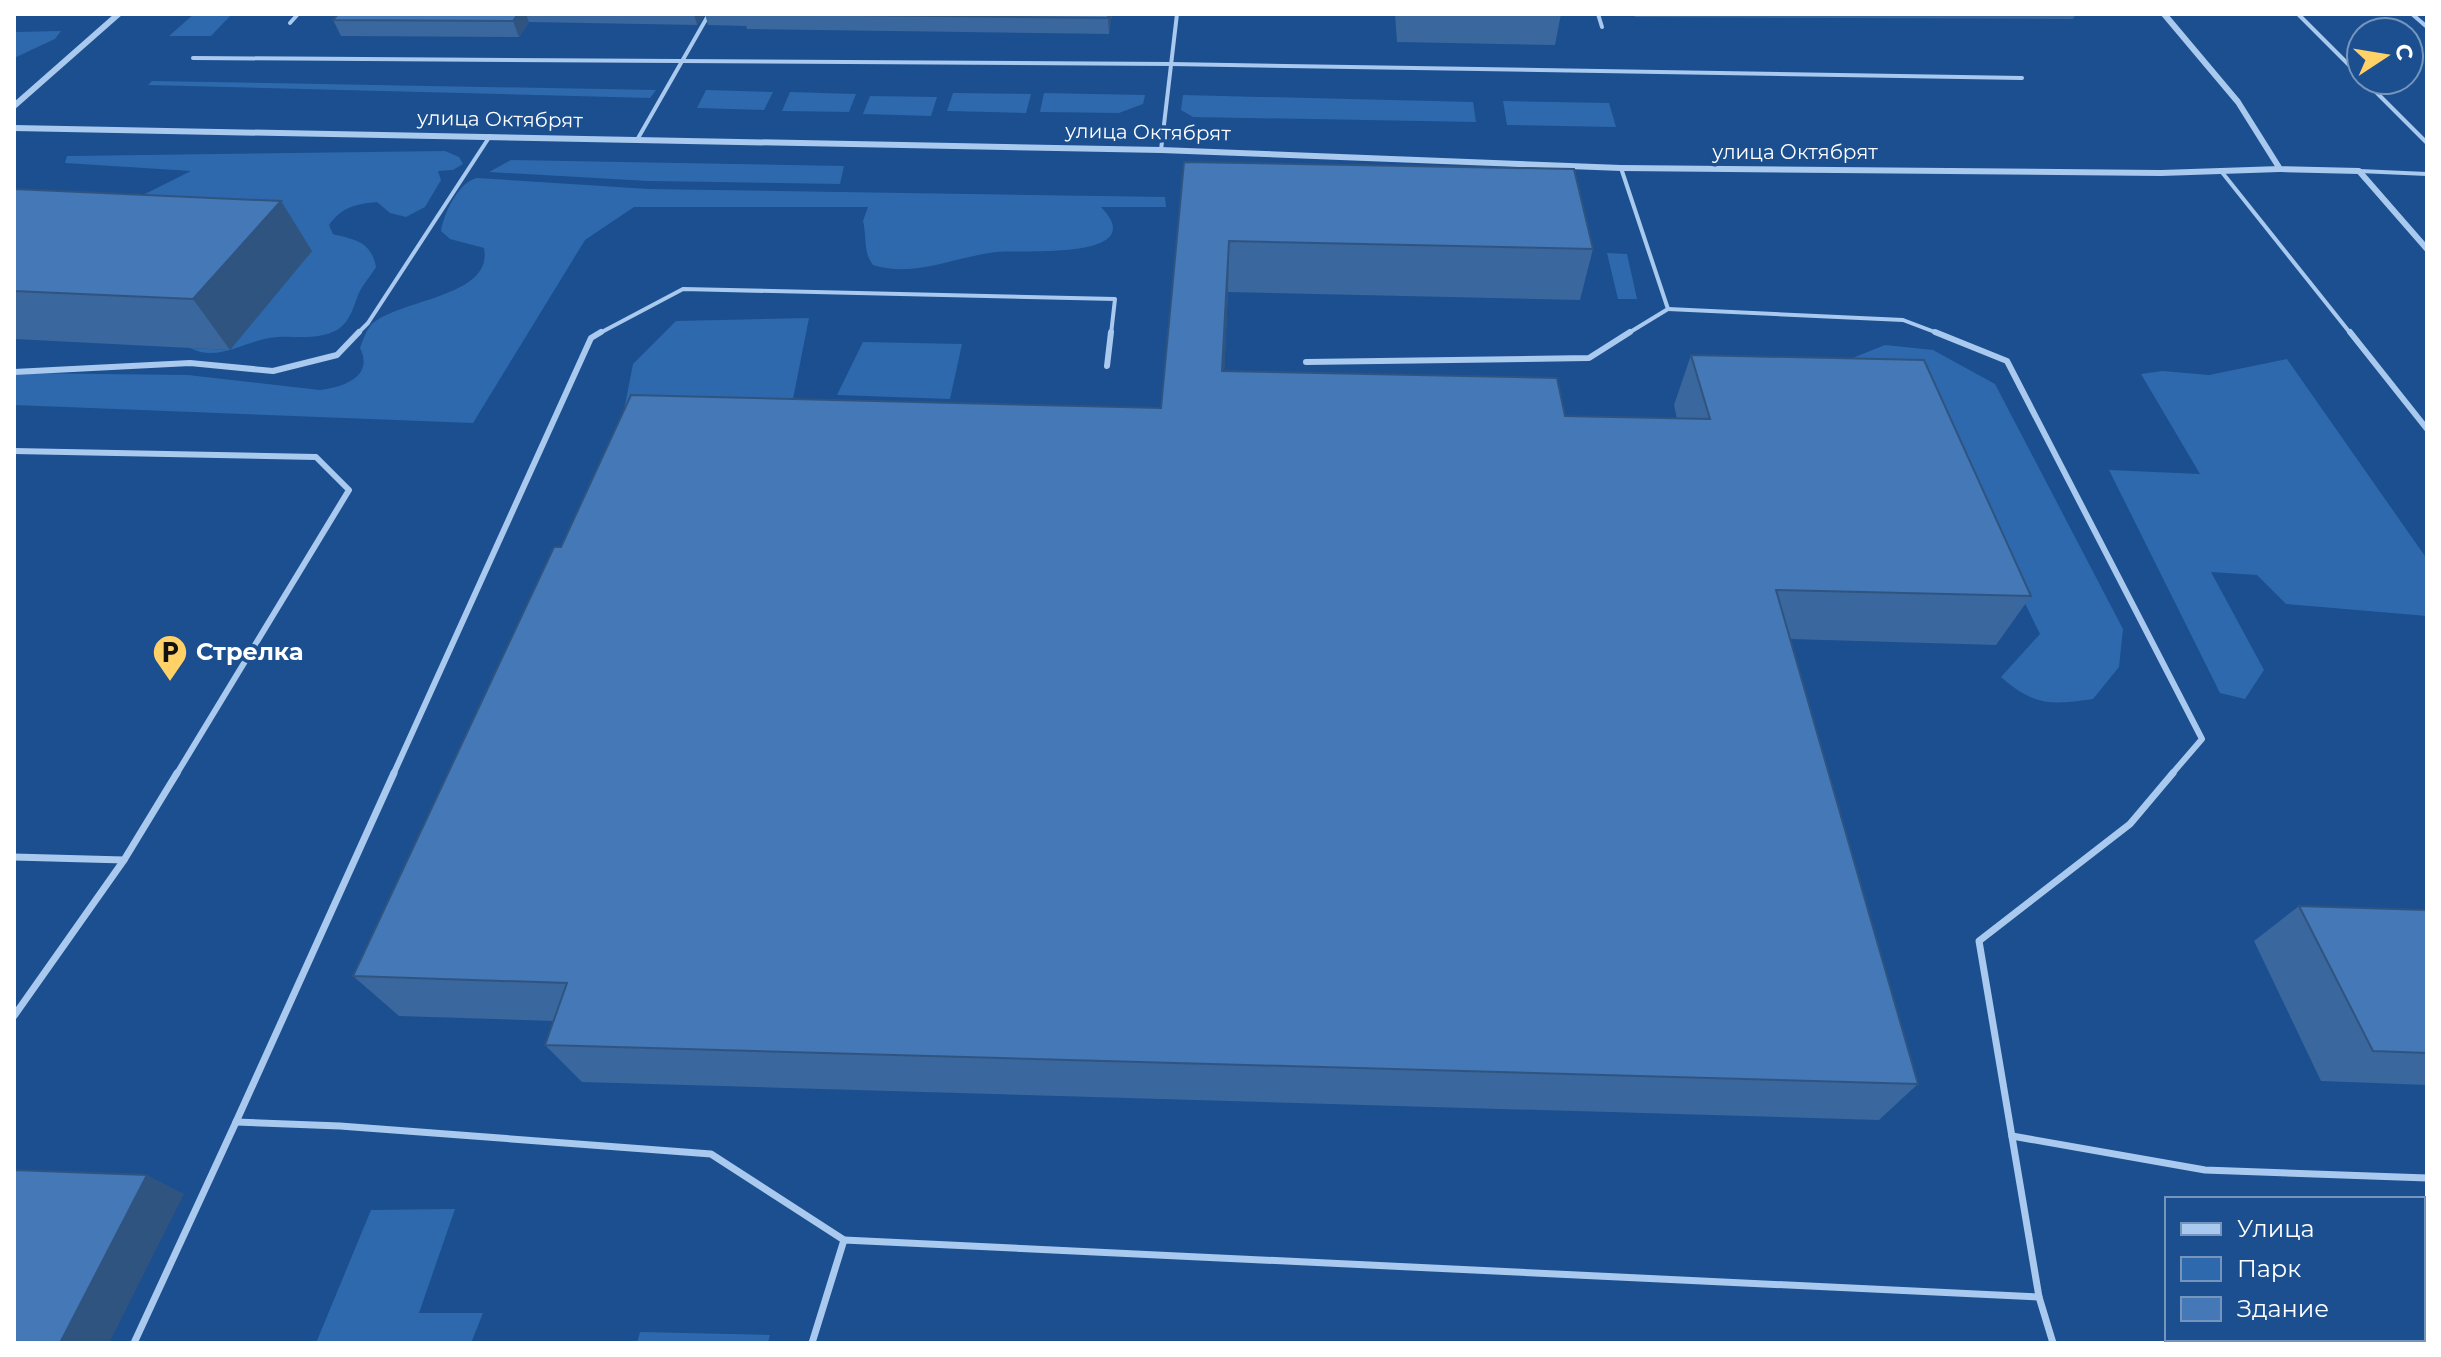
<svg xmlns="http://www.w3.org/2000/svg" width="2441" height="1357" font-family="Montserrat,sans-serif">
	<style>
		.green { fill: #2e69ad }
		.lines { fill: none; stroke-linecap: round; stroke-linejoin: round }
		.service-far2 { stroke: #a9c9ee; stroke-width: 4 }
		.service-far1 { stroke: #a9c9ee; stroke-width: 6 }
		.service { stroke: #a9c9ee; stroke-width: 7 }
		.minor { stroke: #a9c9ee; stroke-width: 6 }
		.tertiary { fill: #a9c9ee; fill-rule: evenodd }
		.wall { fill: #3a679d }
		.shaded-wall { fill: #305480 }
		.building { fill: #4478b7; stroke: #305480; stroke-width: 2 }
		.labels { text-anchor: middle; stroke-width: 7; stroke-linejoin: round; paint-order: stroke }
		.far-street-label { font-size: 20px; fill: #fff; stroke: #1b4f8f }
		.poi-label { font-size: 24px; font-weight: bold; fill: #fff; stroke: #1b4f8f; text-anchor: start }
	</style>
	<rect width="100%" height="100%" fill="#1b4f8f"/>
	<!-- green -->
	<g class="green">
		<polygon points="194,14 232,14 211,36 169,36"/>
		<polygon points="61,31 55,39 14,58 14,32"/>
		<polygon points="152,81 656,90 650,98 148,85"/>
		<polygon points="706,90 773,92 764,110 697,108"/>
		<polygon points="790,92 856,94 849,112 782,111"/>
		<polygon points="953,93 1031,94 1026,113 947,111"/>
		<polygon points="1044,93 1145,95 1143,104 1119,113 1040,112"/>
		<polygon points="1183,95 1473,102 1476,122 1193,117 1181,110"/>
		<polygon points="870,96 937,97 931,116 863,114"/>
		<polygon points="1503,101 1609,103 1616,127 1507,125"/>
		<path d="M445,151L459,157L463,164L453,170L438,171L441,180L425,207L406,217L390,213L377,202C356,204 342,207 329,225L333,234C355,240 371,241 376,267C371,276 363,284 359,293C353,307 351,321 337,330C314,342 292,334 269,338C242,343 217,362 190,348L230,350L312,251L75,229L191,171L65,163L67,156Z"/>
		<polygon points="511,160 844,166 840,184 648,181 489,172"/>
		<path d="M477,178L649,189L1165,197L1166,207H1101C1154,262 1014,249 996,252C954,257 915,278 873,265C863,252 867,238 863,221L868,207H634L585,240L473,423L14,405V373L188,375L320,390C345,387 374,376 360,348C363,340 366,331 371,325C396,299 494,298 484,248L450,239L441,231C444,214 458,182 477,178Z"/>
		<polygon points="1607,253 1627,254 1637,299 1618,299"/>
		<polygon points="809,318 790,414 624,410 633,364 676,321"/>
		<polygon points="863,342 962,344 950,399 837,395"/>
		<path d="M1885,345L1933,350L1995,384L2123,629L2119,667L2093,699C2051,705 2034,706 2001,677L2040,634L1925,399L1845,361Z"/>
		<polygon points="2287,359 2427,559 2427,616 2286,604 2257,575 2211,572 2264,670 2245,699 2220,693 2109,470 2200,474 2141,374 2162,371 2209,375"/>
		<polygon points="455,1209 419,1313 483,1313 471,1343 316,1343 371,1210"/>
		<polygon points="640,1332 770,1335 768,1343 637,1343"/>
	</g>
	<g class="lines">
		<!-- service-far2 -->
		<g class="service-far2">
			<polyline points="1598,14 1602,27"/>
			<polyline points="2298,14 2361,77"/>
			<polyline points="2412,14 2427,27"/>
			<polyline points="290,23 298,14"/>
			<polyline points="193,58 1171,64 2022,78"/>
			<polyline points="2364,80 2427,143"/>
			<polyline points="637,140 709,14"/>
			<polyline points="1161,150 1177,14"/>
			<polyline points="1621,168 1668,309 1627,334"/>
			<polyline points="2221,171 2351,334"/>
			<polyline points="2359,171 2427,174"/>
			<polyline points="1668,309 1903,320 1940,334"/>
			<polyline points="357,334 368,323 490,136"/>
			<polyline points="598,334 683,289 1115,299 1111,334"/>
		</g>
		<!-- service-far1 -->
		<g class="service-far1">
			<polyline points="1935,332 2007,361 2202,739 2171,775"/>
			<polyline points="2350,332 2427,429"/>
			<polyline points="1306,362 1589,358 1630,332"/>
			<polyline points="1107,366 1111,332"/>
			<polyline points="14,372 190,363 273,371 337,355 359,332"/>
			<polyline points="14,451 316,457 349,490 176,775"/>
			<polyline points="393,775 591,338 601,332"/>
		</g>
		<!-- service -->
		<g class="service">
			<polyline points="394,773 236,1122 340,1126 711,1154 844,1240"/>
			<polyline points="14,857 124,860 177,773"/>
			<polyline points="14,1016 124,860"/>
			<polyline points="2012,1136 2205,1170 2427,1178"/>
			<polyline points="134,1343 236,1122"/>
			<polyline points="812,1343 844,1240 2039,1297"/>
			<polyline points="2053,1343 2039,1297 1979,941 2130,824 2173,773"/>
		</g>
		<!-- minor -->
		<polyline class="minor" points="2164,14 2238,102 2280,169 2359,171 2427,249"/>
		<!-- tertiary -->
		<g class="tertiary">
			<polygon points="114,14 123,14 14,110 14,102"/>
			<polygon points="14,125 1161,147 1621,165 2161,170 2280,166 2285,169 2280,172 2161,176 1621,171 1161,153 14,131"/>
		</g>
	</g>
	<!-- wall -->
	<g class="wall">
		<polygon points="338,14 705,14 697,25 529,22 519,37 341,36 333,20"/>
		<polygon points="705,14 1112,14 1109,34 747,29 746,26 708,25"/>
		<polygon points="1395,14 1561,14 1555,45 1397,42"/>
		<polygon points="1634,14 2076,14 2073,19 1635,17"/>
		<polygon points="1184,162 1593,249 1580,300 1228,292 1224,371 1565,416 1677,419 1674,405 1691,355 2031,596 1996,645 1790,639 1918,1084 1879,1120 582,1082 545,1045 554,1021 399,1016 353,976 561,547 1161,408"/>
		<polygon points="14,189 281,201 312,251 230,350 14,339"/>
		<polygon points="2299,906 2427,910 2427,1085 2321,1081 2254,941"/>
	</g>
	<!-- shaded-wall -->
	<g class="shaded-wall">
		<polygon points="518,14 526,14 529,22 519,37 513,21"/>
		<polygon points="694,14 705,14 697,25"/>
		<polygon points="1108,14 1112,14 1109,34 1108,18"/>
		<polygon points="281,201 312,251 230,350 193,299"/>
		<polygon points="1229,241 1228,292 1222,421 1222,371"/>
		<polygon points="147,1175 184,1194 109,1343 60,1343"/>
	</g>
	<!-- building -->
	<g class="building">
		<polygon points="338,14 518,14 513,21 333,20"/>
		<polygon points="777,14 1108,14 1108,18"/>
		<polygon points="1184,162 1574,169 1593,249 1229,241 1222,371 1557,378 1565,416 1710,419 1691,355 1924,360 2031,596 1776,590 1918,1084 545,1045 567,983 353,976 554,547 561,547 631,395 1161,408"/>
		<polygon points="14,189 281,201 193,299 14,291"/>
		<polygon points="2299,906 2427,910 2427,1053 2373,1051"/>
		<polygon points="14,1170 147,1175 60,1343 14,1343"/>
	</g>
	<!-- icons -->
	<defs>
		<g id="parking-pin" transform="scale(1.8)"><path d="M0 17L-7.5 6A9.5 9.5 0 1 1 7.5 6Z" fill="#ffd166" stroke="#1b4f8f"/><path d="M-3.5-5.5H1a3.5 3.5 0 0 1 0 7H-1V5.5H-3.5ZM-1-3.4V-.6H.8a1.4 1.4 0 0 0 0-2.8Z" fill="#111"/></g>
	</defs>
	<g fill-rule="evenodd">
		<use href="#parking-pin" x="170" y="652"/>
	</g>
	<g class="labels">
		<!-- far-street labels -->
		<g class="far-street-label">
			<text transform="translate(500 119) rotate(1)" y="7">улица Октябрят</text>
			<text transform="translate(1148 132) rotate(1)" y="7">улица Октябрят</text>
			<text x="1795" y="159">улица Октябрят</text>
		</g>
		<!-- poi labels -->
		<g class="poi-label">
			<text x="196" y="660">Стрелка</text>
		</g>
	</g>
	<!-- border -->
	<rect width="2441" height="1357" fill="none" stroke="#ffffff" stroke-width="32"/>
	<!-- legend -->
	<rect x="2165" y="1197" width="260" height="144" fill="#1b4f8f" stroke="#7695bc" stroke-width="2"/>
	<rect x="2181" y="1223" width="40" height="12" fill="#a9c9ee" stroke="#7695bc" stroke-width="2"/>
	<text x="2237" y="1237" font-size="24" fill="#ffffff">Улица</text>
	<rect x="2181" y="1257" width="40" height="24" fill="#2e69ad" stroke="#7695bc" stroke-width="2"/>
	<text x="2237" y="1277" font-size="24" fill="#ffffff">Парк</text>
	<rect x="2181" y="1297" width="40" height="24" fill="#4478b7" stroke="#7695bc" stroke-width="2"/>
	<text x="2237" y="1317" font-size="24" fill="#ffffff">Здание</text>
	<!-- north arrow -->
	<g transform="translate(2385 56) rotate(78)"><circle r="38" fill="#1b4f8f" stroke="#7695bc" stroke-width="2"/>
	<path d="M0-6L14 30L0 20L-14 30Z" fill="#ffd166"/>
	<text y="-12" font-size="22" font-weight="bold" text-anchor="middle" fill="#ffffff">С</text>
	</g>
</svg>
